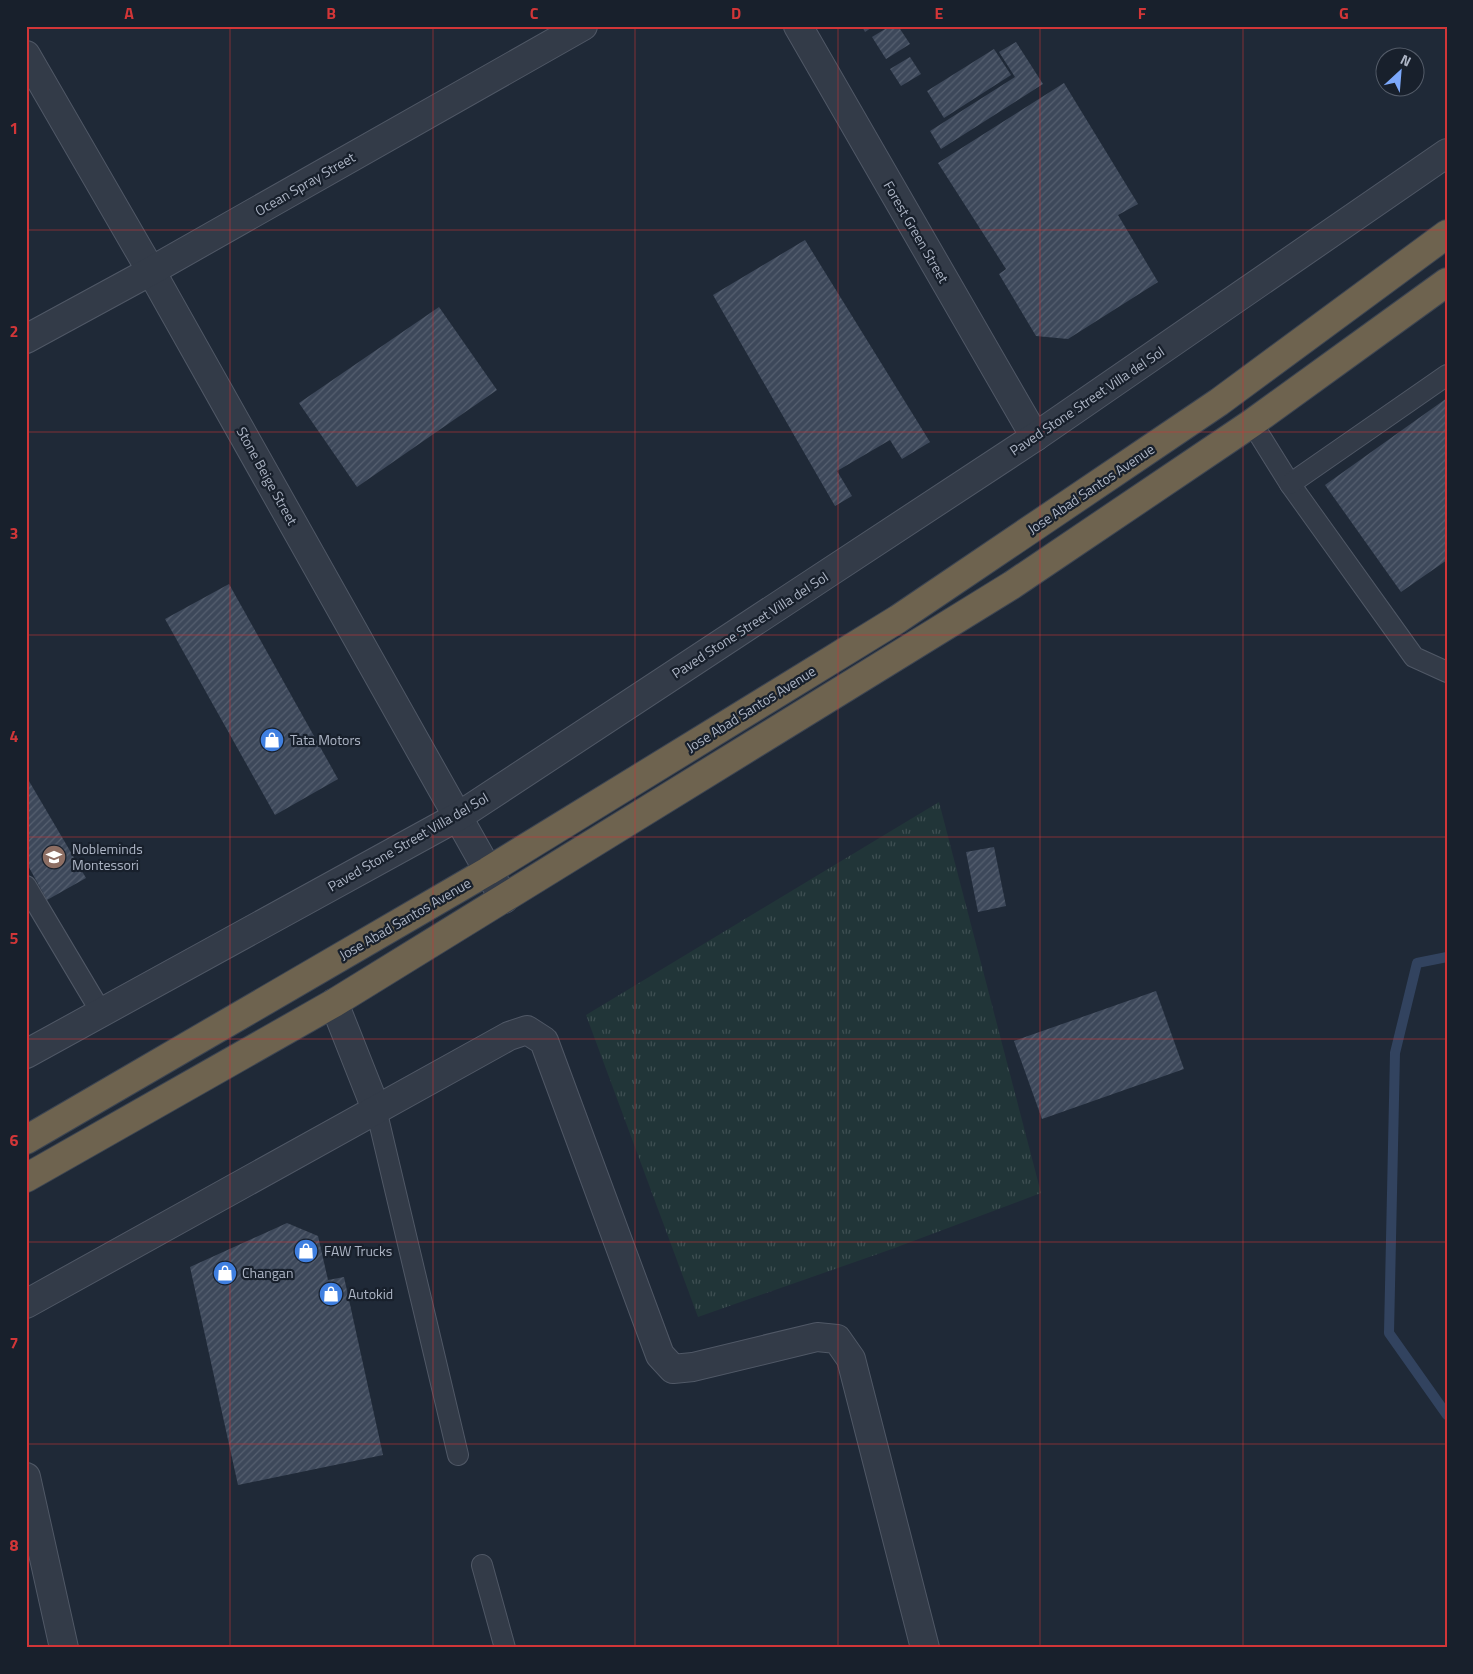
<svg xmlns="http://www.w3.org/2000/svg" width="1473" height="1674" font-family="'Titillium Web',sans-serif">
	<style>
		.grass { fill: url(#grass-tufts) }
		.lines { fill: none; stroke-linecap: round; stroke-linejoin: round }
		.stream { stroke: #32435f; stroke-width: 10 }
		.building { fill: url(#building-hatch) }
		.lane-casing { stroke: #505866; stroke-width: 22 }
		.street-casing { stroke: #505866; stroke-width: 30 }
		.highway-casing { stroke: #3d4552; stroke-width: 30 }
		.lane { stroke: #333b48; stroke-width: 20 }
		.street { stroke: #333b48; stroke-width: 28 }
		.highway { stroke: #6e634f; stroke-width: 28 }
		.grid { fill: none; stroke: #d23638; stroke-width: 1; stroke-opacity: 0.55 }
		.labels { text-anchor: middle; stroke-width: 4.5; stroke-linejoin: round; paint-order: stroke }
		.street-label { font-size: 14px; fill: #adb5c5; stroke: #18202c }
		.poi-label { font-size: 14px; fill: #adb5c5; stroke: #18202c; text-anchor: start }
		.neatline { fill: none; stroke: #d23638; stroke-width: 2 }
		.grid-label { font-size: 16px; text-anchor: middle; font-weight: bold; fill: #d23638 }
	</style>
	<defs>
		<pattern id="grass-tufts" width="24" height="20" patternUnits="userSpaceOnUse" patternTransform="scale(1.25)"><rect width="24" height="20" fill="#213538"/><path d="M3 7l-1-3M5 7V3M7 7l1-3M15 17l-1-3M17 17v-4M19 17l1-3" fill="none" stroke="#3f5053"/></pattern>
		<pattern id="building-hatch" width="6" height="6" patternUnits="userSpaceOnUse" patternTransform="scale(1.25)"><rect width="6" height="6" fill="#3d485a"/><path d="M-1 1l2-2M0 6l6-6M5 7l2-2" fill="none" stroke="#566070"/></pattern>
	</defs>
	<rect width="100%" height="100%" fill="#1f2937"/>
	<!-- grass -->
	<polygon class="grass" points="939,802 1041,1193 892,1249 698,1317 586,1015"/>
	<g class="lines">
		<!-- stream -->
		<polyline class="stream" points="1447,957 1417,963 1395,1053 1389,1333 1447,1415"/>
	</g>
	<!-- building -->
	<g class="building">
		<polygon points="862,26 874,26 865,32"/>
		<polygon points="890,26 898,26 910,44 886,59 872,37"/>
		<polygon points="1016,42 1043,84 941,149 930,131 1015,77 999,52"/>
		<polygon points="994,49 1011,75 944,118 927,91"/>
		<polygon points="910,57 921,74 901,86 890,69"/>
		<polygon points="1064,83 1138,204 1118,215 1158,282 1068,339 1036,336 999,274 1006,269 938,163"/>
		<polygon points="805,240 930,442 902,459 890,440 837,471 852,496 835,506 713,295"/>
		<polygon points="439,307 497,390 357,487 299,403"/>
		<polygon points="1447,398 1447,560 1401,592 1325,485"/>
		<polygon points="229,584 338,779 275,815 165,619"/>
		<polygon points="26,776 86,878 47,900 26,862"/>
		<polygon points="994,847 1006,906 978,912 966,852"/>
		<polygon points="1156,991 1184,1069 1042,1119 1014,1041"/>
		<polygon points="287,1223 318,1236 328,1280 344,1277 383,1455 238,1485 190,1267"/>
	</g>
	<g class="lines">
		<!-- lane casing -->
		<g class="lane-casing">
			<g id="lane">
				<polyline points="1252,423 1290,484 1414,657 1447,672"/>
				<polyline points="1290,484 1447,375"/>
				<polyline points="26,886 101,1012"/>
				<polyline points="376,1109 458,1455"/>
				<polyline points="482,1565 505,1648"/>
			</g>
		</g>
		<!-- street casing -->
		<g class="street-casing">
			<g id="street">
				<polyline points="798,26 1035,437"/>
				<polyline points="26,55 151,271 504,899"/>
				<polyline points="26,339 151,271 583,26"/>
				<polyline points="334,1003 376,1109"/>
				<polyline points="26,1054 459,816 1035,437 1447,153"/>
				<polyline points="26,1304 509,1036 527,1030 544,1041 660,1355 673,1369 693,1367 817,1337 837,1339 851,1359 925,1648"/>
				<polyline points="26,1477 64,1648"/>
			</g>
		</g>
		<!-- highway casing -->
		<g class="highway-casing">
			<g id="highway">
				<polyline points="26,1140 488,871 898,619 1219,402 1447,234"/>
				<polyline points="26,1178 334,1003 1012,585 1252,423 1447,282"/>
			</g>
		</g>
		<!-- lane -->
		<use href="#lane" class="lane"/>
		<!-- street -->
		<use href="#street" class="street"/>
		<!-- highway -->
		<use href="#highway" class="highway"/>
	</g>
	<!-- grid -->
	<path class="grid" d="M230,26V1648M433,26V1648M635,26V1648M838,26V1648M1040,26V1648M1243,26V1648M26,230H1447M26,432H1447M26,635H1447M26,837H1447M26,1039H1447M26,1242H1447M26,1444H1447"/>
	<!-- icons -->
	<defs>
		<g id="shop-disc" transform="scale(1.25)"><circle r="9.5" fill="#3f7fe0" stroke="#18202c"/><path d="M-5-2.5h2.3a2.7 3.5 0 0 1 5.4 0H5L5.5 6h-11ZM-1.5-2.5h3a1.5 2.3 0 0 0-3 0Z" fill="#fff"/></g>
		<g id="school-disc" transform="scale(1.25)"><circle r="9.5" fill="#8d6e63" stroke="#18202c"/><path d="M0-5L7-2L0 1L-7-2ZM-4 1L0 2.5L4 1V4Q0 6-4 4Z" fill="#fff"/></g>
	</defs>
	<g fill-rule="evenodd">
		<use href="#shop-disc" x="272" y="740"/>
		<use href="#school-disc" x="54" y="857"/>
		<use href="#shop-disc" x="306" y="1251"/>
		<use href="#shop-disc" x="225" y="1273"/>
		<use href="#shop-disc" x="331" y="1294"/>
	</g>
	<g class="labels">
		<!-- street labels -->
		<g class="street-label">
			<text transform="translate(305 184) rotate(-30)" y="5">Ocean Spray Street</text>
			<text transform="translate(916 232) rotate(60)" y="5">Forest Green Street</text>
			<text transform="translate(1087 401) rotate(-34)" y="5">Paved Stone Street Villa del Sol</text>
			<text transform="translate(267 476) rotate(61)" y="5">Stone Beige Street</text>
			<text transform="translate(1091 489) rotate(-34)" y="5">Jose Abad Santos Avenue</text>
			<text transform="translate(750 625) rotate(-33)" y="5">Paved Stone Street Villa del Sol</text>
			<text transform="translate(751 709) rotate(-32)" y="5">Jose Abad Santos Avenue</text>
			<text transform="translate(408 842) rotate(-30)" y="5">Paved Stone Street Villa del Sol</text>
			<text transform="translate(405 919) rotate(-30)" y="5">Jose Abad Santos Avenue</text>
		</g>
		<!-- poi labels -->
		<g class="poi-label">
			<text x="290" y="745">Tata Motors</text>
			<text x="72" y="854">Nobleminds<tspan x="72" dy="16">Montessori</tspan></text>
			<text x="324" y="1256">FAW Trucks</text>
			<text x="242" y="1278">Changan</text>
			<text x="348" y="1299">Autokid</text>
		</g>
	</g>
	<!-- border -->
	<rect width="1473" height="1674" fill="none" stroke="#18202c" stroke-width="55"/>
	<!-- north arrow -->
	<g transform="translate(1400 72) rotate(26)"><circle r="24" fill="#18202c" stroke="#545c69"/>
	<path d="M0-4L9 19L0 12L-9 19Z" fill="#7ca8fb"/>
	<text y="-8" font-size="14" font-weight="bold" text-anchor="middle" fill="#adb5c5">N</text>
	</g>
	<rect x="28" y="28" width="1418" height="1618" class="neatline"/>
	<g class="grid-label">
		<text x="129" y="19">A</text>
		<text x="331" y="19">B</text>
		<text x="534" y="19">C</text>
		<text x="736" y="19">D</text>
		<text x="939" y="19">E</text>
		<text x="1142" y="19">F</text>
		<text x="1344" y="19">G</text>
		<text x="14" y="134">1</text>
		<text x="14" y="337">2</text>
		<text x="14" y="539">3</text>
		<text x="14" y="742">4</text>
		<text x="14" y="944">5</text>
		<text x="14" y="1146">6</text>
		<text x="14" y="1349">7</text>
		<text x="14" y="1551">8</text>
	</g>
</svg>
